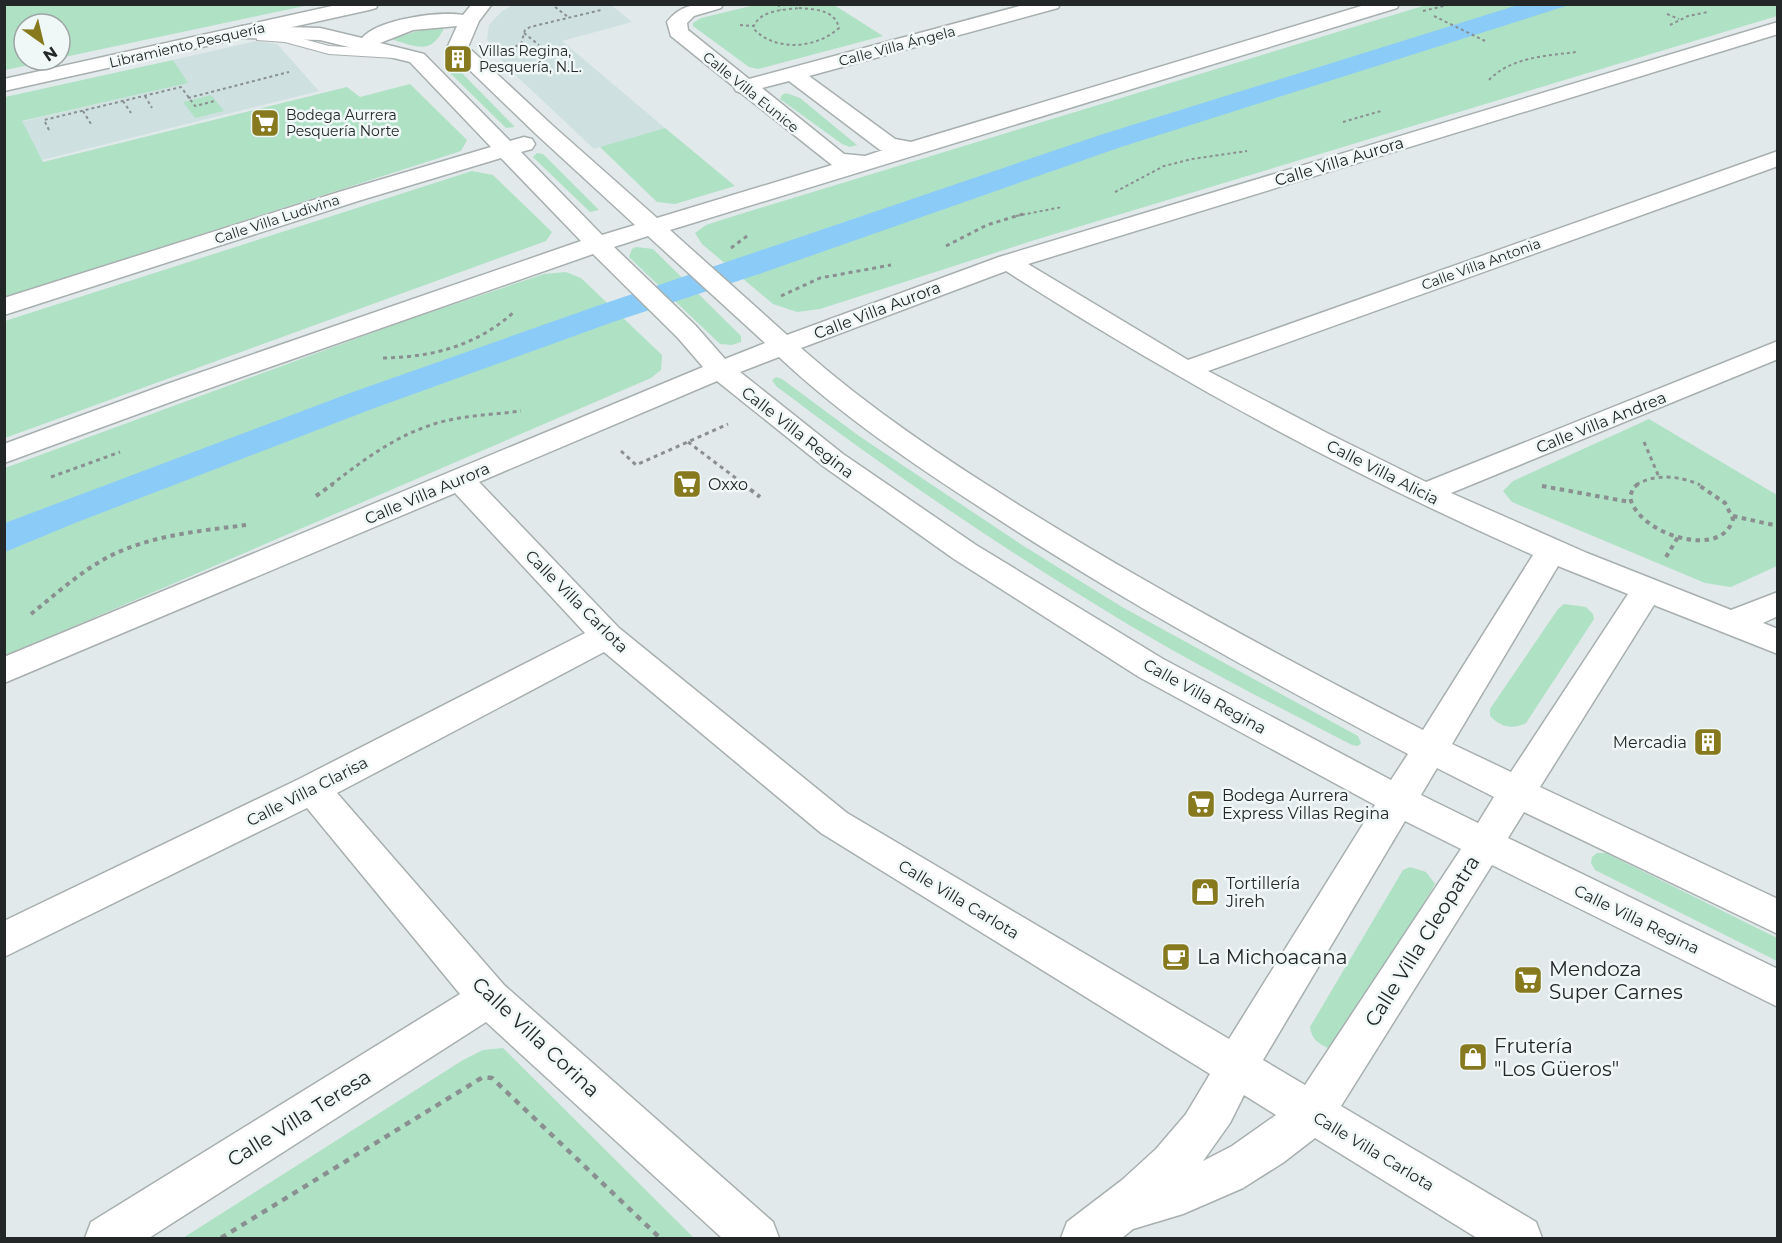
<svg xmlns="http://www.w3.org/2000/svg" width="1782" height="1243" font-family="Montserrat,sans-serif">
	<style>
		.built { fill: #cee0e0 }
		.green { fill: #afe1c5 }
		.water { fill: #8bcbf8 }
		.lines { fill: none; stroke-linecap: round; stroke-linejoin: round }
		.lane-casing { stroke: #a8afaf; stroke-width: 2 }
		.street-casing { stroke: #a8afaf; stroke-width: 3 }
		.secondary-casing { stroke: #a8afaf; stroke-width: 3 }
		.path-far3 { stroke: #8a9090; stroke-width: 2; stroke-dasharray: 3 3; stroke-linecap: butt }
		.path-far2 { stroke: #8a9090; stroke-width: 3; stroke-dasharray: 4 4; stroke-linecap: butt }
		.path-far1 { stroke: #8a9090; stroke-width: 4; stroke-dasharray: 4.5 4.5; stroke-linecap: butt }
		.path { stroke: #8a9090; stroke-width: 4.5; stroke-dasharray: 6 6; stroke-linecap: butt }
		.lane { fill: #fff; fill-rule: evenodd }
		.street { fill: #fff; fill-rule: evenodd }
		.secondary { fill: #fff; fill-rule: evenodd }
		.labels { text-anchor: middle; stroke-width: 5; stroke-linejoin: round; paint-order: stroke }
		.far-street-label { font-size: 14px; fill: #242727; stroke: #eff7f7 }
		.far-poi-label { font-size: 14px; fill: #242727; stroke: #eff7f7; text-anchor: start }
		.street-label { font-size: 16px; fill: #242727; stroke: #eff7f7 }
		.poi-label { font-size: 16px; fill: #242727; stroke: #eff7f7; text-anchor: start }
		.near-street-label { font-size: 20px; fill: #242727; stroke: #eff7f7 }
		.near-poi-label { font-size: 20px; fill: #242727; stroke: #eff7f7; text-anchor: start }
	</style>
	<rect width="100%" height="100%" fill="#e1e9ea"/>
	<!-- built -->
	<g class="built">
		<polygon points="514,5 611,5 632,22 562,41 665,128 594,149 508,68 493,49 487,39 489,25 502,11"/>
		<polygon points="256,41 277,44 319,91 42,160 21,122 187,83 173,60"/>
	</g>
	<!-- green -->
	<g class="green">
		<polygon points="759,4 834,5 883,36 758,69 749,67 693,26 693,23 701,18"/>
		<polygon points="4,5 5,4 309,5 60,58 60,24 24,24 24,60 53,60 5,70"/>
		<polygon points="1426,5 1777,5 1777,16 1038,239 820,309 797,312 773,304 702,244 695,233 706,225 734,216"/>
		<path d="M445,26C431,57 417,46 390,39L432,27Z"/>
		<polygon points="173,60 188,83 22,121 43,162 347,87 360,97 410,84 467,140 461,151 5,297 5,97"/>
		<polygon points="456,67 514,126 514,127 506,128 447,70"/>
		<polygon points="786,93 800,98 857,145 850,147 842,144 780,99 782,95"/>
		<polygon points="211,95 224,111 195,118 183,102"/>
		<polygon points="665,128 735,186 675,204 657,202 600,147"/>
		<polygon points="537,153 543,154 599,210 590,212 533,157"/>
		<polygon points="472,171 493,175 552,232 546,241 5,438 5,321"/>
		<polygon points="636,247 653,249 741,336 741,342 732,345 720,344 629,257 632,249"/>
		<polygon points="566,272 581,278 662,355 661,370 651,378 5,656 5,468 407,320 544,274"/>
		<path d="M776,377L782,379L859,436L1022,545L1122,607L1358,736L1361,743L1358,746L1352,745C1271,703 1189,662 1111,614C996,544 884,468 776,386L772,380Z"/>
		<polygon points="1649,419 1777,495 1777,566 1731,587 1705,583 1512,502 1503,491 1513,481"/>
		<path d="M1564,604L1586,607L1593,614L1594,619L1526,723C1512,730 1501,727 1490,716V709L1558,609Z"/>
		<polygon points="1597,853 1606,853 1777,938 1777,961 1595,870 1591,863 1592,857"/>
		<path d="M1410,867L1426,872L1435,884L1344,1041L1328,1048C1317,1043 1312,1039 1310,1027L1403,870Z"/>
		<polygon points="503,1048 694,1238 183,1238 463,1060 483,1050"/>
	</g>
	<!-- water -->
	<polygon class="water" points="1518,5 1569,5 1121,147 759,274 613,322 372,409 75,523 5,552 5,523 350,393 597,306 1100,135"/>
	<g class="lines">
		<!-- lane casing -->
		<g class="lane-casing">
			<polygon id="lane" points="261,33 285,34 329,46 395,50 401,54 395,58 329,54 285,42 257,40 257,34"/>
		</g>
		<!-- street casing -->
		<g class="street-casing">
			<path id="street" d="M472,4H492L479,21L468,47L552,125L657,218L832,165L741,93L736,91L733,86L671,36L667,22C682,2 701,4 723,4L721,8L694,16L687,23L688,30L749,79L1027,4H1060L1058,8L809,76L895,139L911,142L1368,4H1399L1397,8L670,230L787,335L999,257L1778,22V34L1028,264L1188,360L1778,151V166L1208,371L1327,433L1426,482L1778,341V359L1451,493L1587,553L1731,610L1778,592V616L1763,623L1778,629V654L1654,605L1540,787L1778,899V934L1524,812L1508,838L1778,969V1007L1492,865L1341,1106L1536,1222L1542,1238H1477L1315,1138L1284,1162L1243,1188L1183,1214L1133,1229L1122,1238H1061L1067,1222L1122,1180L1156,1149L1186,1114L1210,1074L821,833L604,652L337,793L504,985L773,1222L779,1238H722L486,1022L149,1238H85L91,1222L460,994L307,808L4,957V921L299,779L585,633L455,493L4,683V657L703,367L678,338L593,254L187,396L4,463V444L167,384L581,241L501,158L358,201L4,315V298L342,191L491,147L410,62L320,40L242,38L235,36L232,32L235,28L242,26L320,28L362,38C378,19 439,11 463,15ZM457,26L448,46L452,53L536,134L635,225L602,235L521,152L532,149L535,144L532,139L524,137L510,141L424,54L380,43L413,30ZM789,81L880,150H883L865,156L844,154L762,88ZM648,236L765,343L725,359L696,326L614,247ZM1006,271C1174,379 1350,474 1533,555L1423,730C1287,660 1152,588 1022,507C945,459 869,408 801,348ZM779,357C845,419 922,470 998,519C1130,605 1268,680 1408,754L1391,780L1163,659L976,545L843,454L740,372ZM717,381L823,466L954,559L1139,677L1375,805L1229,1039L847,813L619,628L479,482ZM1558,566L1628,594L1511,772L1452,744ZM1437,768L1494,797L1478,823L1421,795ZM1405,821L1461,849L1305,1085L1263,1060ZM1244,1095L1276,1115L1232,1146L1203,1161L1230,1123Z"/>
		</g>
		<!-- secondary casing -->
		<g class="secondary-casing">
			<polygon id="secondary" points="341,4 378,4 376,8 369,10 4,91 4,79"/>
		</g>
		<!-- path-far3 -->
		<g class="path-far3">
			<polyline points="778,4 781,10"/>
			<polyline points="555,7 568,17"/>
			<path d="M799,8C815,9 835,10 839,28C816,49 774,52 753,28C759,10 783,10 799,8Z"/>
			<polyline points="1423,11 1452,4"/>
			<polyline points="1667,14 1679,19"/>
			<polyline points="1434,16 1485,41"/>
			<polyline points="740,25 754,26"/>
			<polyline points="1670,25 1688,16 1708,12"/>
			<polyline points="524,33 539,45"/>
			<polyline points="510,49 521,44 525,30 530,27 601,10"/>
			<path d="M1489,80C1511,57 1546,56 1576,52"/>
			<polyline points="145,96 152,108"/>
			<polyline points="188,98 289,72"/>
			<polyline points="123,101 131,113"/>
			<polyline points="83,111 91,124"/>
			<polyline points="1343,122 1381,111"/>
			<polyline points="49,130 44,120 181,87 195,106 215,101"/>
			<polyline points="1115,192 1164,166 1192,159 1247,151"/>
			<polyline points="1016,216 1062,207"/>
		</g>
		<!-- path-far2 -->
		<g class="path-far2">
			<polyline points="946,246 987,225 1023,214"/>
			<polyline points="731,248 747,236"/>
			<polyline points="781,296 820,278 891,265"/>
			<path d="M383,358C433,357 476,346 514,312"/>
			<polyline points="688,442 745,485"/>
			<polyline points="1644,442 1659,477"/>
			<polyline points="621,451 636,465 728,424"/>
			<polyline points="51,477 120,452"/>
			<path d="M331,485C362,461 395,436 434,424C462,415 492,415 521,411"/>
			<path d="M1636,485C1655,473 1681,476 1700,485"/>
		</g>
		<!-- path-far1 -->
		<g class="path-far1">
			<polyline points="743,484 760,497"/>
			<path d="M1638,484L1633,488L1630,497C1637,534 1722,561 1733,519L1725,503L1697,484"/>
			<polyline points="1542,486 1630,502"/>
			<polyline points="316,496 333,484"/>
			<polyline points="1733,516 1778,526"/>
			<polyline points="1666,557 1678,537"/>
			<path d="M31,614C56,594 81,571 110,556C152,535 200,531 246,525"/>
		</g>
		<!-- path -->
		<polyline class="path" points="221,1238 483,1077 492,1078 660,1238"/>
		<!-- lane -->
		<use href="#lane" class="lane"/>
		<!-- street -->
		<use href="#street" class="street"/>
		<!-- secondary -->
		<use href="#secondary" class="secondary"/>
	</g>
	<!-- icons -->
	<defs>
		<g id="building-square" transform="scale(1.5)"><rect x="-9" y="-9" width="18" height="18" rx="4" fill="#86791e" stroke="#eff7f7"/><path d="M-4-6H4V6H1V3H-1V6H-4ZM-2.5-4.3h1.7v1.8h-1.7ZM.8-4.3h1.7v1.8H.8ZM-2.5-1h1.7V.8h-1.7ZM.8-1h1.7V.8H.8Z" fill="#fff"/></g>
		<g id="supermarket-square" transform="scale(1.5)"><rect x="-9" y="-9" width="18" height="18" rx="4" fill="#86791e" stroke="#eff7f7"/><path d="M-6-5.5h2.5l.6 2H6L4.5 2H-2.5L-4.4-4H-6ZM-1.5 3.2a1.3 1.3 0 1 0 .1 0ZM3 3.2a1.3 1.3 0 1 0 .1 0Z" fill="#fff"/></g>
		<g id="shop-square" transform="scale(1.5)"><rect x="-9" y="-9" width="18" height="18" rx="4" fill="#86791e" stroke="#eff7f7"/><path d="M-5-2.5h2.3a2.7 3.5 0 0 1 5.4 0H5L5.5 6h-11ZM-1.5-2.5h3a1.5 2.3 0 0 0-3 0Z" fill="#fff"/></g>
		<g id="cafe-square" transform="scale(1.5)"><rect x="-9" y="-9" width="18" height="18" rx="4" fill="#86791e" stroke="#eff7f7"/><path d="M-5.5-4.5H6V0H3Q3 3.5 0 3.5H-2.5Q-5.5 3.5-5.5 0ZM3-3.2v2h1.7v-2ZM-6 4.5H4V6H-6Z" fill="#fff"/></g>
	</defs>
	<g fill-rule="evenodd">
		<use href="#building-square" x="458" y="59"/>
		<use href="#supermarket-square" x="265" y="123"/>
		<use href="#supermarket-square" x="687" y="484"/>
		<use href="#building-square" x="1708" y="742"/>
		<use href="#supermarket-square" x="1201" y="804"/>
		<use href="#shop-square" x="1205" y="892"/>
		<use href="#cafe-square" x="1176" y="957"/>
		<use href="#supermarket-square" x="1528" y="980"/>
		<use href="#shop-square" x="1473" y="1057"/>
	</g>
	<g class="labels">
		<!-- far-street labels -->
		<g class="far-street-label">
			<text transform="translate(187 45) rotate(-13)" y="5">Libramiento Pesquería</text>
			<text transform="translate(897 46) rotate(-15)" y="5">Calle Villa Ángela</text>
			<text transform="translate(751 92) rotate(39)" y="5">Calle Villa Eunice</text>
			<text transform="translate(277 219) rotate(-18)" y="5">Calle Villa Ludivina</text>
			<text transform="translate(1481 264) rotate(-20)" y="5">Calle Villa Antonia</text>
		</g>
		<!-- far-poi labels -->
		<g class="far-poi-label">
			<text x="479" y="56">Villas Regina,<tspan x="479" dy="16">Pesquería, N.L.</tspan></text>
			<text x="286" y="120">Bodega Aurrera<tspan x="286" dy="16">Pesquería Norte</tspan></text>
		</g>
		<!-- street labels -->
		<g class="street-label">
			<text transform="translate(1339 161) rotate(-17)" y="6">Calle Villa Aurora</text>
			<text transform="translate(877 310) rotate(-21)" y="6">Calle Villa Aurora</text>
			<text transform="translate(1601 422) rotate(-22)" y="6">Calle Villa Andrea</text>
			<text transform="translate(798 432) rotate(38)" y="6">Calle Villa Regina</text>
			<text transform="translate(1383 472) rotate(27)" y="6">Calle Villa Alicia</text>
			<text transform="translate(427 493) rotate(-23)" y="6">Calle Villa Aurora</text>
			<text transform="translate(577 601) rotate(45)" y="6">Calle Villa Carlota</text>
			<text transform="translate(1205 696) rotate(29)" y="6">Calle Villa Regina</text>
			<text transform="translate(307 791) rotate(-27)" y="6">Calle Villa Clarisa</text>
			<text transform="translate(959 899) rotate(31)" y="6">Calle Villa Carlota</text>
			<text transform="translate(1637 919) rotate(26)" y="6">Calle Villa Regina</text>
			<text transform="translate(1374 1151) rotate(31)" y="6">Calle Villa Carlota</text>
		</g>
		<!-- poi labels -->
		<g class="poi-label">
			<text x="708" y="490">Oxxo</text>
			<text x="1687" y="748" text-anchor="end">Mercadia</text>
			<text x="1222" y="801">Bodega Aurrera<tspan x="1222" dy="18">Express Villas Regina</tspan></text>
			<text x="1226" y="889">Tortillería<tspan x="1226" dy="18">Jireh</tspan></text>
		</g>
		<!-- near-street labels -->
		<g class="near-street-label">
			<text transform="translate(1422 941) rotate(-58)" y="7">Calle Villa Cleopatra</text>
			<text transform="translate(536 1037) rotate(43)" y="7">Calle Villa Corina</text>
			<text transform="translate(299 1118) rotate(-32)" y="7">Calle Villa Teresa</text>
		</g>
		<!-- near-poi labels -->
		<g class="near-poi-label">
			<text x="1197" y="964">La Michoacana</text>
			<text x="1549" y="976">Mendoza<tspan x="1549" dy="23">Super Carnes</tspan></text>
			<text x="1494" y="1053">Frutería<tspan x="1494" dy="23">"Los Güeros"</tspan></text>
		</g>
	</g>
	<!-- border -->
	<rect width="1782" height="1243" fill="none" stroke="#242727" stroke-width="12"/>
	<!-- north arrow -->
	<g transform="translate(42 42) rotate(146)"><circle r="28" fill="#eff7f7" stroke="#9ea4a4" stroke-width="1.5"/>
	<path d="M0-4.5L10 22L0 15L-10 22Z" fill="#86791e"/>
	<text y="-9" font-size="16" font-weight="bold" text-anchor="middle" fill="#242727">N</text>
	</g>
</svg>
